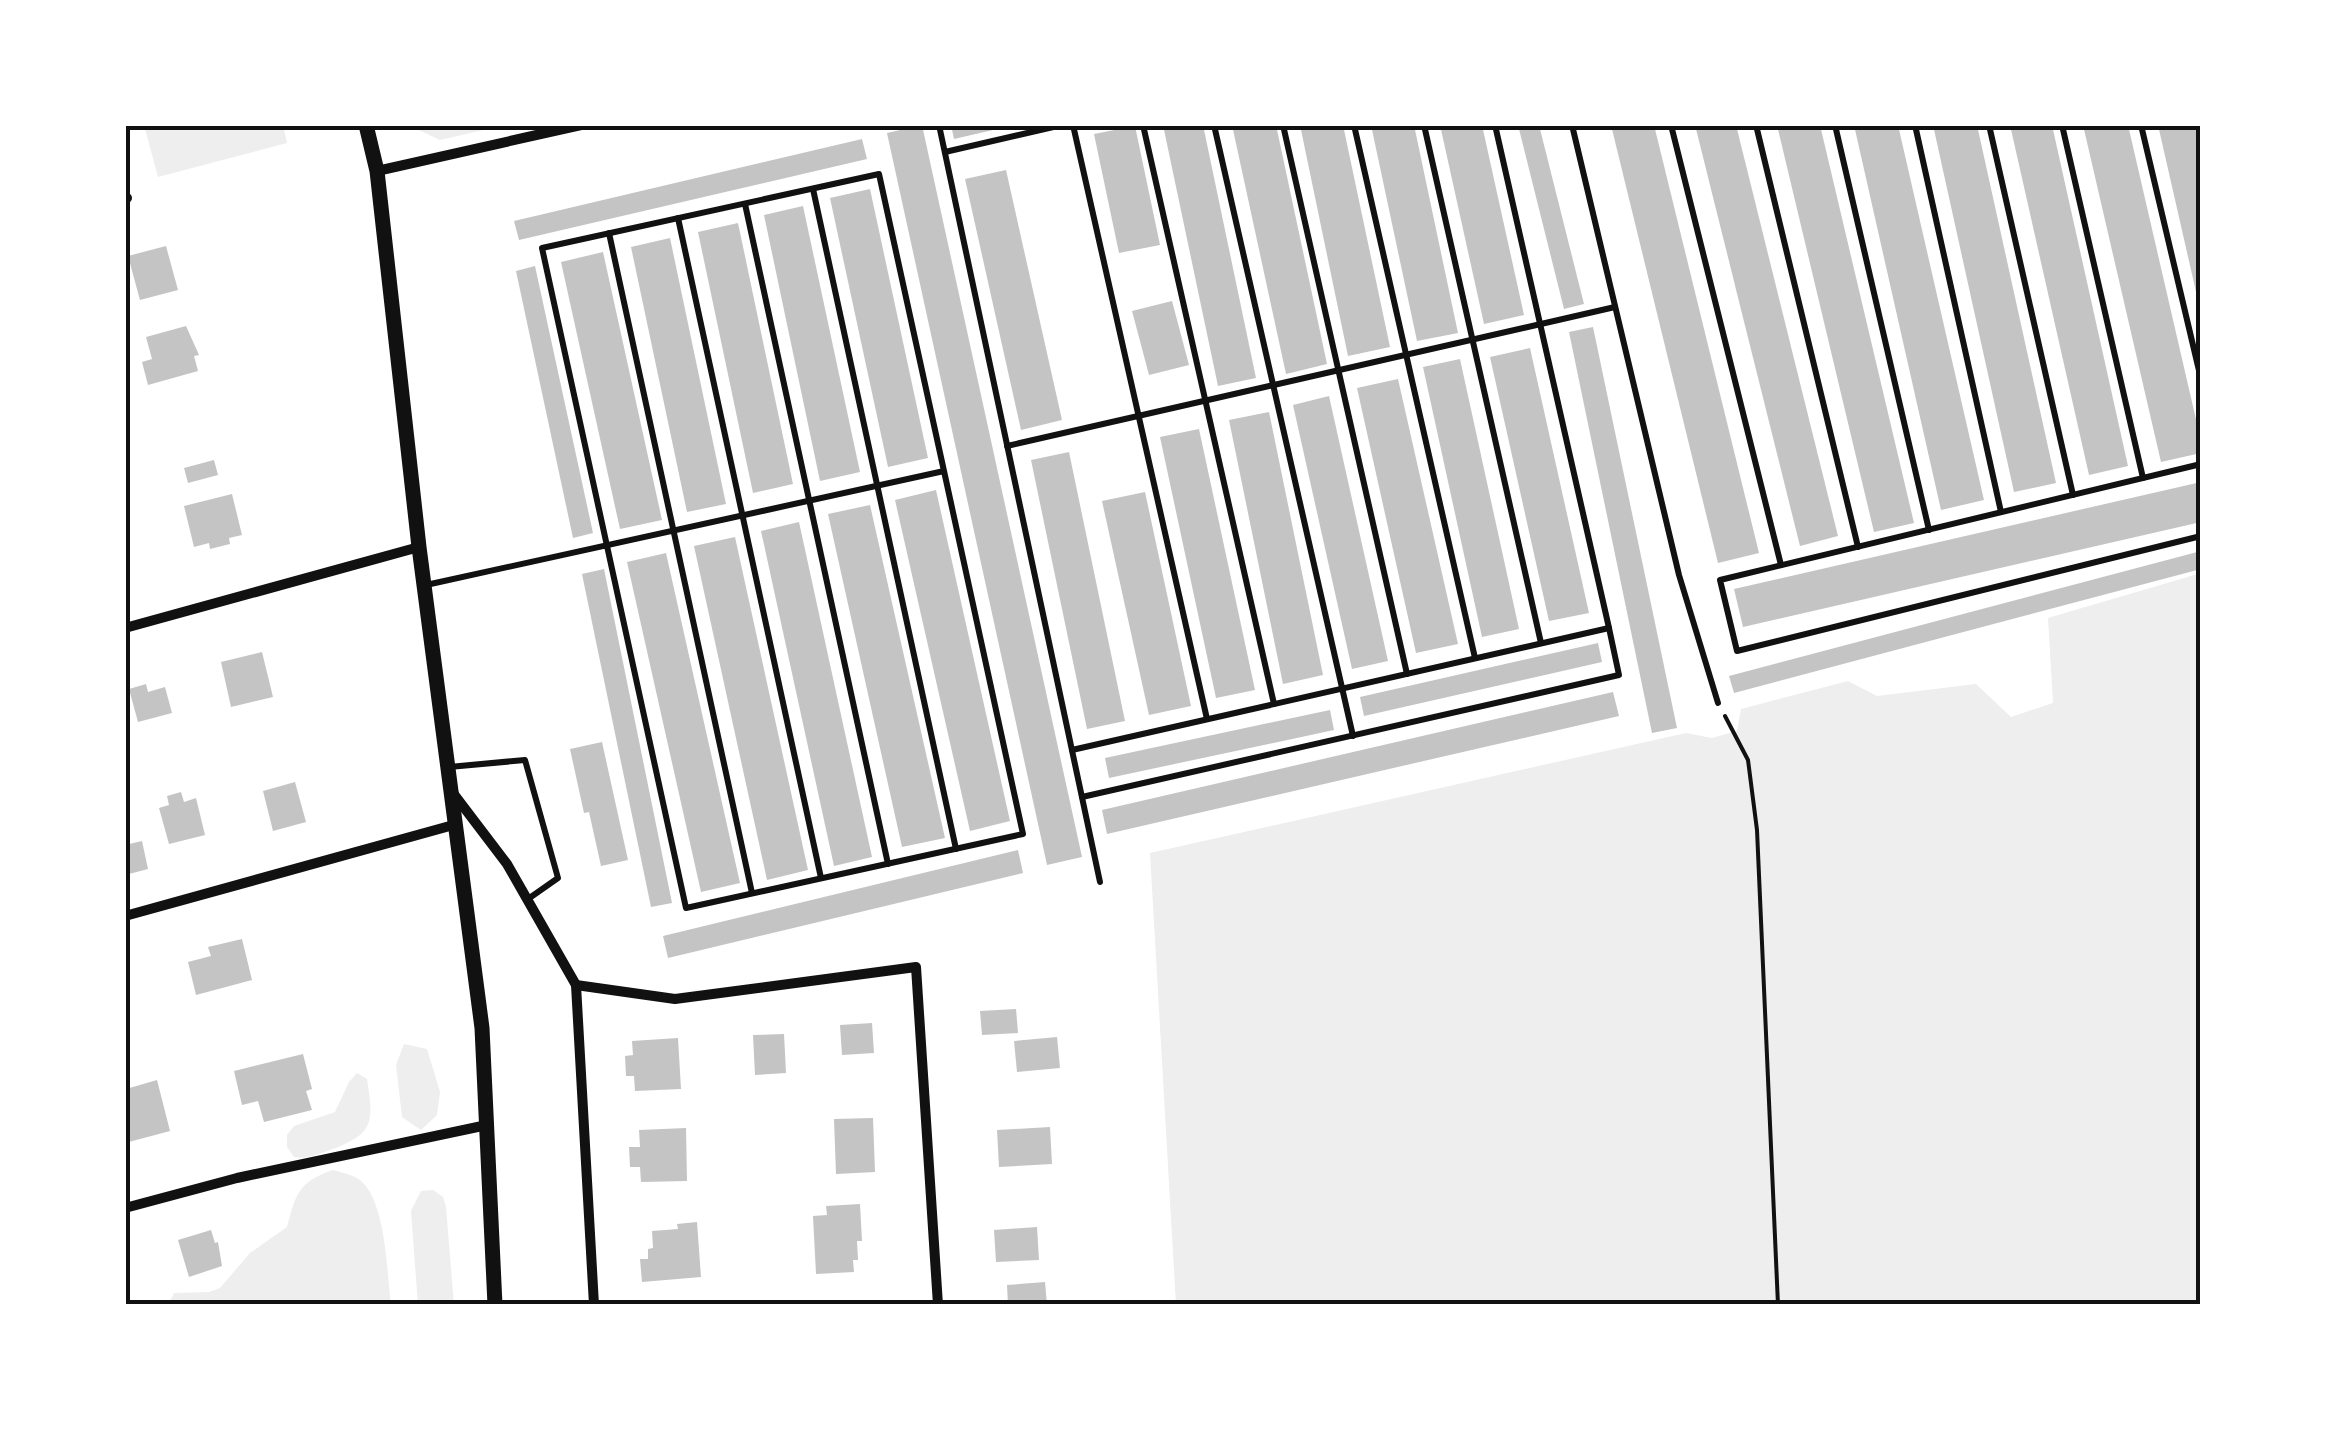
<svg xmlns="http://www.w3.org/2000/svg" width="2326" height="1430" font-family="'IBM Plex Sans',sans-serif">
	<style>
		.green { fill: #eee }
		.building { fill: #c4c4c4 }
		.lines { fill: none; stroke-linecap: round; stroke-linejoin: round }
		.path { stroke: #111; stroke-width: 4 }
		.service { stroke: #111; stroke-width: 6 }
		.minor { stroke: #111; stroke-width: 10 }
		.tertiary { stroke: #111; stroke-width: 15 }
		.neatline { fill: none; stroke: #111; stroke-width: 4 }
	</style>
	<rect width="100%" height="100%" fill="#fff"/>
	<!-- green -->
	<g class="green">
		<polygon points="144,125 283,125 287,143 158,177"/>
		<polygon points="408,125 505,125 440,140"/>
		<polygon points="2201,573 2201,1305 1176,1305 1150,853 1686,733 1712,738 1737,731 1741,709 1848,681 1877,696 1976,684 2011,717 2053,703 2048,618"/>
		<polygon points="404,1044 427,1049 440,1092 437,1115 421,1130 402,1117 396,1065"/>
		<path d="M357,1073L367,1079C373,1120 376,1133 333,1149C320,1153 308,1160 294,1157L287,1147V1135L294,1126L335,1112L349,1082Z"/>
		<path d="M333,1170C343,1173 355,1175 362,1182C386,1204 387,1273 391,1305H168L174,1293L209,1292L220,1288L250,1253L287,1227C296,1194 298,1182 333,1170Z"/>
		<polygon points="433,1190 443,1197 446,1207 454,1305 418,1305 411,1211 421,1191"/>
	</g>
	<!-- building -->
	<g class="building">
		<polygon points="922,125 1082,857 1047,865 887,133"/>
		<polygon points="951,125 1006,125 1006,127 954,139"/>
		<polygon points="1163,125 1203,125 1256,378 1218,386"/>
		<polygon points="1232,125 1276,125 1327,364 1286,374"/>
		<polygon points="1300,125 1343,125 1390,347 1348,356"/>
		<polygon points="1371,125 1414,125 1458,333 1417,341"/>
		<polygon points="1440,125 1482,125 1524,315 1484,324"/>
		<polygon points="1518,125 1539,125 1584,304 1564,309"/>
		<polygon points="1611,125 1654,125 1759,553 1718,563"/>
		<polygon points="1695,125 1736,125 1838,536 1800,546"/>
		<polygon points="1777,125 1820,125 1914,523 1874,532"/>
		<polygon points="1854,125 1898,125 1984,500 1941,510"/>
		<polygon points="1933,125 1977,125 2056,483 2014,492"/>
		<polygon points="2010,125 2052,125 2128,466 2089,475"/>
		<polygon points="2083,125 2128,125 2201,441 2201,453 2161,462"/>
		<polygon points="2158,125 2200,125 2201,305 2199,305"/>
		<polygon points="1135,126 1160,245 1119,253 1094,134"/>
		<polygon points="862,139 867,159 519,240 514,221"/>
		<polygon points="1006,170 1062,420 1021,430 965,179"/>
		<polygon points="870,189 928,458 888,467 830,198"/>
		<polygon points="803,206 860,472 820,481 764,215"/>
		<polygon points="738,223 793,484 753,493 698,232"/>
		<polygon points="670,238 726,504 687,512 631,247"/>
		<polygon points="166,246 178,290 140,300 128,256"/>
		<polygon points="603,252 662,520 620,529 561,262"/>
		<polygon points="535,266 593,533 573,538 516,271"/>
		<polygon points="1172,301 1189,365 1149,375 1132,311"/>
		<polygon points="186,326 199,355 194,356 198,371 148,385 142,362 152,359 146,337"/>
		<polygon points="1593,327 1677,728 1652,733 1569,332"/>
		<polygon points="1530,348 1589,613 1549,621 1490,357"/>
		<polygon points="1460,359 1519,629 1482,637 1423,367"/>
		<polygon points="1398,379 1458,644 1416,653 1357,388"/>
		<polygon points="1329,396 1388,661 1352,669 1293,405"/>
		<polygon points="1269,412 1323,675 1283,684 1229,420"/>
		<polygon points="1199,429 1255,690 1216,698 1160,437"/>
		<polygon points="1069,452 1125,721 1087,729 1031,460"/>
		<polygon points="214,460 218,475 188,483 184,468"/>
		<polygon points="2201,482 2201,522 1743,627 1734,589"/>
		<polygon points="936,490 1010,821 970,831 895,500"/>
		<polygon points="1145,492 1191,706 1149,715 1102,501"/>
		<polygon points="232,494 242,535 229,538 230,544 210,549 209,543 194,547 184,506"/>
		<polygon points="870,505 945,838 902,847 828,514"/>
		<polygon points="799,522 872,857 834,866 761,531"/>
		<polygon points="735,537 808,870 767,880 694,546"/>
		<polygon points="2201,551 2201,569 1734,693 1729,676"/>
		<polygon points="666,553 740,883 701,892 627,562"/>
		<polygon points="604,569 672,903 651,907 582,574"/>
		<polygon points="1598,643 1602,662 1364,716 1360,697"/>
		<polygon points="262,652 273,697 231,707 221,662"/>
		<polygon points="146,684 148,692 165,687 172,713 138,722 129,689"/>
		<polygon points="1613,692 1619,716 1107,834 1102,810"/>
		<polygon points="1330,710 1334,730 1109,778 1105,758"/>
		<polygon points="602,742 628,860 601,866 589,812 584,813 570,749"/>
		<polygon points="295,782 306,822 273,831 263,791"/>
		<polygon points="181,792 184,802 196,798 205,835 169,844 159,808 169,805 167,796"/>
		<polygon points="142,841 148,869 125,875 125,845"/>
		<polygon points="1018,850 1023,873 668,958 663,936"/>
		<polygon points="242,939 252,980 196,995 188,962 211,956 208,947"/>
		<polygon points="1016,1009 1018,1033 982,1035 980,1011"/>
		<polygon points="872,1023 874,1053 842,1055 840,1025"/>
		<polygon points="784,1034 786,1073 755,1075 753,1035"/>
		<polygon points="1057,1037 1060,1068 1017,1072 1014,1041"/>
		<polygon points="678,1038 681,1089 635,1091 634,1076 626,1076 625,1056 633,1055 632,1041"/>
		<polygon points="303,1054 312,1089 306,1091 312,1110 264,1122 258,1101 242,1105 234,1071"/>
		<polygon points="157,1080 170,1131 125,1143 125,1102 129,1101 126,1089"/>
		<polygon points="873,1118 875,1172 836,1174 834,1119"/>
		<polygon points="1050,1127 1052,1164 999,1167 997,1130"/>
		<polygon points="686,1128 687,1181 641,1182 640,1167 630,1167 629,1147 640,1147 639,1130"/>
		<polygon points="860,1204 862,1241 857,1241 858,1260 853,1260 854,1272 816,1274 813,1216 827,1215 826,1206"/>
		<polygon points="697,1222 701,1277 642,1282 640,1259 648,1259 648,1249 653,1248 652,1231 678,1229 677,1224"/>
		<polygon points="1037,1227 1039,1260 996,1262 994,1230"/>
		<polygon points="211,1230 215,1243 218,1242 222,1266 189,1277 178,1240"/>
		<polygon points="1045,1282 1047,1305 1008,1305 1007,1285"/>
	</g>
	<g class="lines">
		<!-- path -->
		<polyline class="path" points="1725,716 1748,760 1757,830 1778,1305"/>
		<!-- service -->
		<g class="service">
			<polyline points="939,125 1100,882"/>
			<polyline points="1073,125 1207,719"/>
			<polyline points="1143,125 1274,704"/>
			<polyline points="1214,125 1353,736"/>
			<polyline points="1283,125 1407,674"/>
			<polyline points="1354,125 1475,658"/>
			<polyline points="1424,125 1541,643"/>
			<polyline points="1572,125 1679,575 1718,703"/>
			<polyline points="1671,125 1781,565"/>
			<polyline points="1756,125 1858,547"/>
			<polyline points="1835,125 1929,530"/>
			<polyline points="1915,125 2001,512"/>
			<polyline points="1989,125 2073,495"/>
			<polyline points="2062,125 2143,478"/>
			<polyline points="2141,125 2201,379"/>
			<polyline points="945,152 1062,125"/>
			<polyline points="813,189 956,849"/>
			<polyline points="745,204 888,864"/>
			<polyline points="678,218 821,878"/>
			<polyline points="609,233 752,893"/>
			<polyline points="1007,446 1615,307"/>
			<polyline points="2201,464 1720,580 1737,651 2201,536"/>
			<path d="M426,585C598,547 771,509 944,471L879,174L542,248L686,908L1023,834L944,471"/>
			<polyline points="1072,750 1609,628 1495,125"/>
			<polyline points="449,767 525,760 558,878 528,899"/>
			<polyline points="1082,797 1619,675 1609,628"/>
		</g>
		<!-- minor -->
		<g class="minor">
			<polyline points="377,171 581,125"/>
			<polyline points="125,198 127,198"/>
			<polyline points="125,628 419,547"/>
			<polyline points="453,793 507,864 576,985 594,1305"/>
			<polyline points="125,916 457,824"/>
			<polyline points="576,985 675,999 916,967 938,1305"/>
			<polyline points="125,1208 237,1178 487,1125"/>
		</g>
		<!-- tertiary -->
		<polyline class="tertiary" points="366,125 377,171 419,547 482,1028 495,1305"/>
	</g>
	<!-- border -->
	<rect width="2326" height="1430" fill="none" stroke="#ffffff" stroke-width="255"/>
	<rect x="128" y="128" width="2070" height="1174" class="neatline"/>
</svg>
